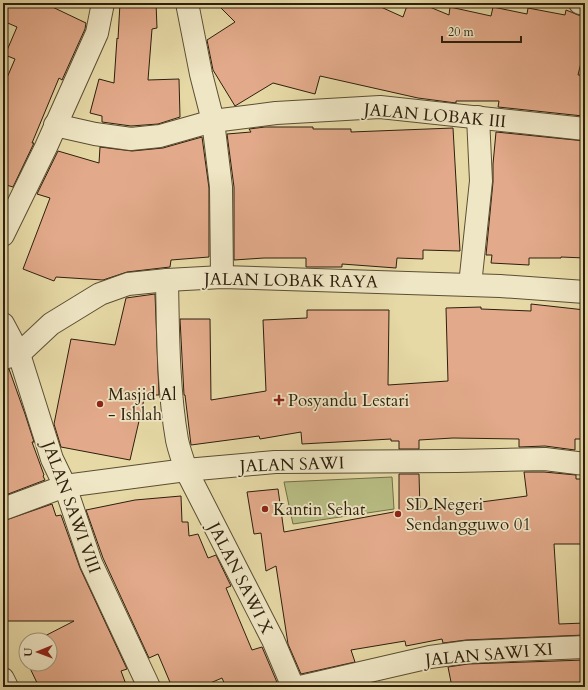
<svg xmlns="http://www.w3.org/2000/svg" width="588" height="690" font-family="Cardo,serif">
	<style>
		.green { fill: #b8be84; stroke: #726e48 }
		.building { fill: #e2aa8a; stroke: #2d1f0d }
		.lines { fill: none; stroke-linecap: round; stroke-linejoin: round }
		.minor-casing { stroke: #5b4e33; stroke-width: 24 }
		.minor { stroke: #efe6c5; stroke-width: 22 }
		.poi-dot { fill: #8f2418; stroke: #efe6c5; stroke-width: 1.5 }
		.labels { text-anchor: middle; stroke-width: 3.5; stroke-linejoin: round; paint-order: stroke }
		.street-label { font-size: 17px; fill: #2d1f0d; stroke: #efe6c5 }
		.poi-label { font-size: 17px; fill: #2d1f0d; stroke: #efe6c5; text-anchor: start }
	</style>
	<rect width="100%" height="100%" fill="#e6d9a6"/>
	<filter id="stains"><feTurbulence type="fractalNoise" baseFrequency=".005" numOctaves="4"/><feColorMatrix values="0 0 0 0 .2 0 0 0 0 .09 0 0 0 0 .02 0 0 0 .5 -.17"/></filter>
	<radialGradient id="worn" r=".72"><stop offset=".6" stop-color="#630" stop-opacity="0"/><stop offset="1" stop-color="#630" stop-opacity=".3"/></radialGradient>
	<!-- green -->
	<polygon class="green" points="392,477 394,509 293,524 284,482"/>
	<!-- building -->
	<g class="building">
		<polygon points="3,3 44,3 86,23 85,29 62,80 59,78 32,143 34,143 13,187 3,184 3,87 15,59 5,55 17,27 3,21"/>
		<polygon points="120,3 156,3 157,28 152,29 148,80 179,79 180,117 158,124 131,126 102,122 102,116 90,113 99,79 114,83 117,38 118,39"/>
		<polygon points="216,3 372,3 403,17 408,3 420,3 449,15 450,7 491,16 493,7 527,14 528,8 565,15 566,10 571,12 578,15 585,16 585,46 578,75 585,75 583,116 498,107 499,101 456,101 456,103 418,98 320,76 315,94 273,83 235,106 213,70 207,40 235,22"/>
		<polygon points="265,127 313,127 313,129 351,129 351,132 453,128 460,251 423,250 423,259 397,258 396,268 342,264 342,267 306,267 306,258 264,258 234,260 234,187 227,134 251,132 249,129"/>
		<polygon points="496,132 585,141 585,258 561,257 561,258 529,258 529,265 491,263 492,255 486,255 493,182 493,164"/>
		<polygon points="202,137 209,188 209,257 171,260 170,267 127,272 103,280 56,277 54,281 23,269 50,198 37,194 58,151 99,163 100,147 132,151 163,148"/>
		<polygon points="155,294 159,395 145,395 130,460 61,447 54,424 71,339 115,345 126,298"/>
		<polygon points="531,304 585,310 585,439 575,439 575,450 545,446 519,447 519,439 453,438 419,440 419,449 399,449 399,441 391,441 391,439 302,444 301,432 260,439 259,436 191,445 185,395 184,395 180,319 210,319 211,400 266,391 263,320 307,318 307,310 389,310 388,385 448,381 446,308 481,307 481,309 531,311"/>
		<polygon points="9,369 25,414 34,442 32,442 44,475 43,476 45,480 3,496 3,370"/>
		<polygon points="524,472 544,472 576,475 576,479 585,479 585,544 554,544 559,624 585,623 585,635 466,640 443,643 442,639 406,646 405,641 351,650 355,662 301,674 288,644 276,566 266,571 261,533 254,534 247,492 278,489 284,532 399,511 399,474 419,474 420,510 527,496"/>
		<polygon points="181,496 182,522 188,522 189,536 198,534 208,558 216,555 231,586 226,588 252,650 262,647 279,687 226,687 222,678 201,687 172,687 158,654 149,658 103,558 86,510 135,500"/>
		<polygon points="52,504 56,516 61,515 80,568 127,669 121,671 127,687 39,687 28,664 50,664 50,640 37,640 74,621 7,621 3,609 3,521"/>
		<polygon points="585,660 585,687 452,687 448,667 468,664"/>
	</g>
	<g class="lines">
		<!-- minor casing -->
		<g class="minor-casing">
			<g id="minor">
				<polyline points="187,3 201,74 213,121 221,187 222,277"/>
				<polyline points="580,3 585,4"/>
				<polyline points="55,125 95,134 131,139 160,136 213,121 276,113 380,107 585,129"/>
				<polyline points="3,235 46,147 97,33 103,3"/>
				<path d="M167,280C168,332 168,388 177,440C179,450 183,460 186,470L273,640L293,687"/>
				<polyline points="470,285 481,181 478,117"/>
				<polyline points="3,324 19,354 52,459 65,486 91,563 149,687"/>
				<polyline points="3,358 19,354 51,324 100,294 128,284 167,280 222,277 500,286 585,292"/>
				<polyline points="3,509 65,486 186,470 275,462 457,461 545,459 585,464"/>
				<polyline points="3,679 7,687"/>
				<polyline points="300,687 430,657 467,652 585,647"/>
			</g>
		</g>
		<!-- minor -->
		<use href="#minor" class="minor"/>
	</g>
	<!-- markers -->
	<g class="poi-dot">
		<path d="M277 394h4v4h4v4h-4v4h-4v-4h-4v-4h4z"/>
		<circle cx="100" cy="404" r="4"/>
		<circle cx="265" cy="509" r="4"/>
		<circle cx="398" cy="514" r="4"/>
	</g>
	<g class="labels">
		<!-- street labels -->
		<g class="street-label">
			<text transform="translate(435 115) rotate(5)" y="6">JALAN LOBAK III</text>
			<text transform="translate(291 280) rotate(1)" y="6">JALAN LOBAK RAYA</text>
			<text transform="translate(292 464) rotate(-2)" y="6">JALAN SAWI</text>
			<text transform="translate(72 507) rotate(70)" y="6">JALAN SAWI VIII</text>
			<text transform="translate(241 578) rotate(63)" y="6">JALAN SAWI X</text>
			<text transform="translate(489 654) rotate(-5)" y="6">JALAN SAWI XI</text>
		</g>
		<!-- poi labels -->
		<g class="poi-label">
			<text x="108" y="400">Masjid Al<tspan x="108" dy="20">- Ishlah</tspan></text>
			<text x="288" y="406">Posyandu Lestari</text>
			<text x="406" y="510">SD Negeri<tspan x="406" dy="20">Sendangguwo 01</tspan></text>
			<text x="273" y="515">Kantin Sehat</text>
		</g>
	</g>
	<!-- margin -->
	<rect width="588" height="690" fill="none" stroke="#e6d9a6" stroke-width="16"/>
	<rect x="4" y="4" width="580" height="682" fill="none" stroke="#2d1f0d" stroke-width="2"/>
	<rect x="8" y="8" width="572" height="674" fill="none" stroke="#2d1f0d"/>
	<!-- north arrow -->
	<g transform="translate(38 652) rotate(269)"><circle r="19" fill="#efe6c5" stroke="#a1967b"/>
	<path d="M0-3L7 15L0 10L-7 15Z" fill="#8f2418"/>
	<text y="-6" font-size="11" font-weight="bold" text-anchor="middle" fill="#2d1f0d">U</text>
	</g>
	<!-- scale -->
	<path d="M442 36v6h79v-6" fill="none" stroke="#2d1f0d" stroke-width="2"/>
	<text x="448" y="36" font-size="12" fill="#2d1f0d" stroke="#efe6c5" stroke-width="3" paint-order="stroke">20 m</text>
	<rect width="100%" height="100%" filter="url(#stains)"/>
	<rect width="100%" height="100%" fill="url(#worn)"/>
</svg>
